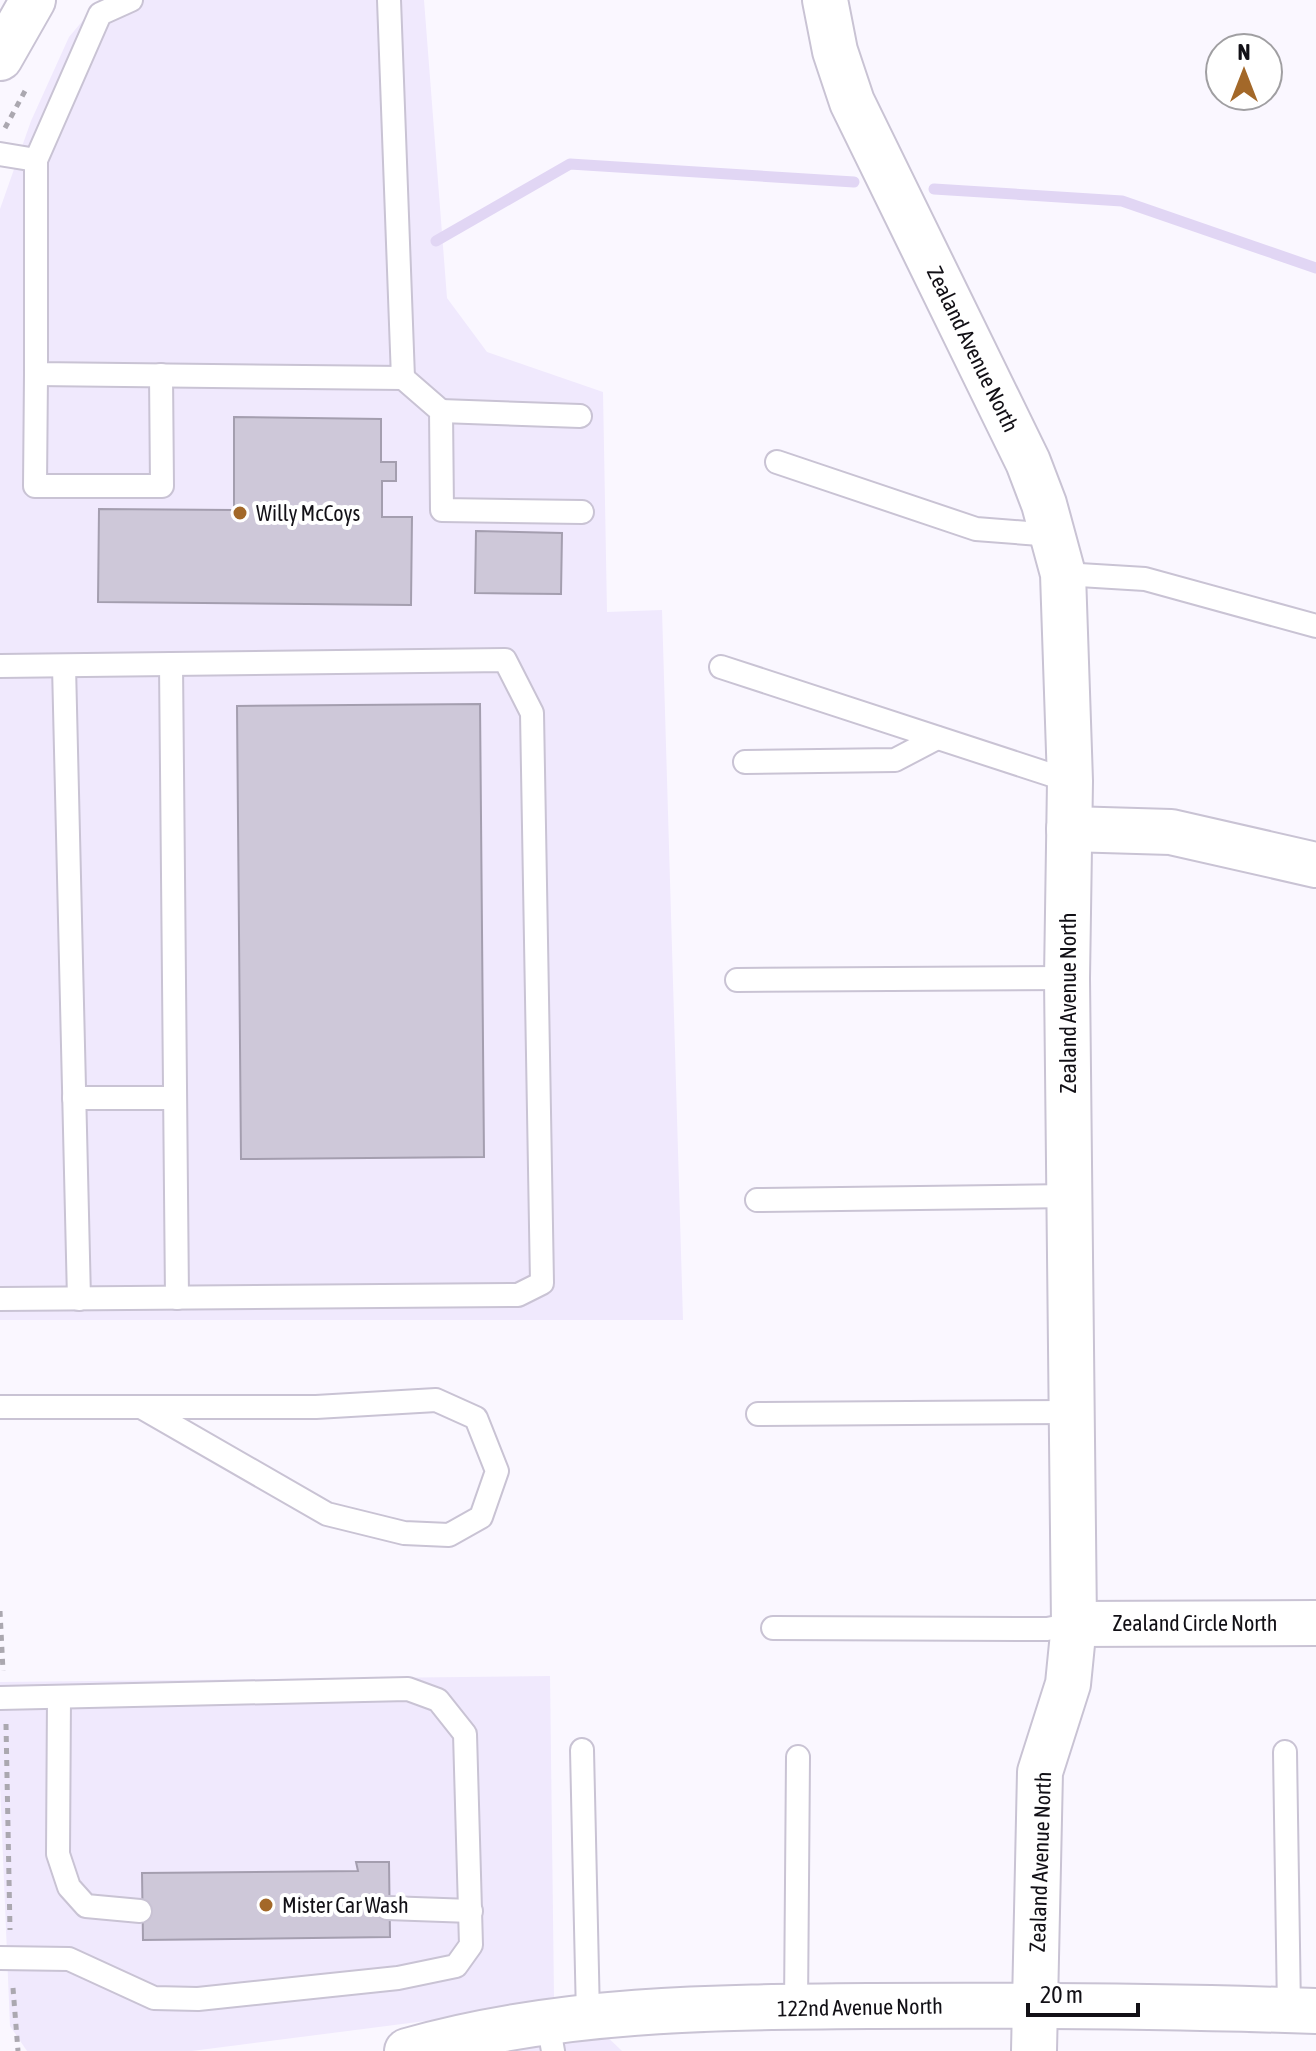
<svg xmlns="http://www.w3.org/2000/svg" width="1316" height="2051" font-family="'Asap Condensed',sans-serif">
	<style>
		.built { fill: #f0e9fd }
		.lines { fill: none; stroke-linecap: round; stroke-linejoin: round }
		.stream { stroke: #e1d6f4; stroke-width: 11 }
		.building { fill: #cec8d9; stroke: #a49eaf; stroke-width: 2 }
		.service-casing { stroke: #c9c3d4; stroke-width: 26 }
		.minor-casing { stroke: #c9c3d4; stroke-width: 48 }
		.tertiary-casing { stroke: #c9c3d4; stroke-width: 48 }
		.path { stroke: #aba8b0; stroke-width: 5; stroke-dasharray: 6 6; stroke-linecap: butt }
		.service { stroke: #fff; stroke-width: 22 }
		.minor { stroke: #fff; stroke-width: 44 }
		.tertiary { stroke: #fff; stroke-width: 44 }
		.poi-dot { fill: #a36829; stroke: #fff; stroke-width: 3 }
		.labels { text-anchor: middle; stroke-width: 8; stroke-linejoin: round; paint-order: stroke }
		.street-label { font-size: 22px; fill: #121016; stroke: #fff }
		.poi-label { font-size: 22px; fill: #121016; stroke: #fff; text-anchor: start }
	</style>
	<rect width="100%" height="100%" fill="#faf7ff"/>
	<!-- built -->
	<g class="built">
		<polygon points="100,0 424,0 447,298 487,352 603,392 607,612 662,610 683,1320 0,1320 0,209 31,121 69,37"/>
		<polygon points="550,1676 554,1997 441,2019 192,2051 27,2051 10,2026 0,1785 0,1682"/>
		<polygon points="603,2033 622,2051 513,2051"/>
	</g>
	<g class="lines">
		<!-- stream -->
		<g class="stream">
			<polyline points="934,189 1122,201 1316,268"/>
			<polyline points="436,241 570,164 854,182"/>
		</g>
	</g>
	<!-- building -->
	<g class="building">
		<polygon points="234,417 381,419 381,462 396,462 396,481 382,481 382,517 412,517 411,605 98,602 99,509 234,510"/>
		<polygon points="476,531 562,533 561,594 475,593"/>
		<polygon points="480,704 484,1157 241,1159 237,706"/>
		<polygon points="356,1862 389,1862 390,1937 143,1940 142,1873 358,1871"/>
	</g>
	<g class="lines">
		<!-- service casing -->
		<g class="service-casing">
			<g id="service">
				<polyline points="131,0 100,14 36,160 36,374 403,378 389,0"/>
				<polyline points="0,154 36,160"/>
				<polyline points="36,374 35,486 162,486 161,375"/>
				<polyline points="403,378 441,411 442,510 582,512"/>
				<polyline points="441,411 580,416"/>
				<polyline points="777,462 976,529 1053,535"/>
				<polyline points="1063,574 1145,579 1316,626"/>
				<polyline points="171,664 177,1298"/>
				<polyline points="0,666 505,660 532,713 542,1283 518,1295 0,1299"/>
				<polyline points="64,666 79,1299"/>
				<polyline points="721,667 1070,781"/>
				<polyline points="745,762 895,760 937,738"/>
				<polyline points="737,980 1067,978"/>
				<polyline points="74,1098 175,1098"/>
				<polyline points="757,1200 1069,1196"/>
				<polyline points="0,1407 316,1407 436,1400 476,1418 497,1471 481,1517 449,1535 404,1533 327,1514 141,1407"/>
				<polyline points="758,1414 1072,1412"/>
				<polyline points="773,1628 1047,1629 1074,1624"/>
				<polyline points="59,1697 58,1854 69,1887 86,1906 140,1911"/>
				<polyline points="0,1698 408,1689 438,1700 465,1734 471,1945 456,1966 398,1978 198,1999 154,1998 69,1959 0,1958"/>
				<polyline points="582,1750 588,2016"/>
				<polyline points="1285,1752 1289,2010"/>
				<polyline points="387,1908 471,1911"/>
				<polyline points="796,2007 798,1757"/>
				<polyline points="548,2022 553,2051"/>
			</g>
		</g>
		<!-- minor casing -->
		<g class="minor-casing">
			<g id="minor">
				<polyline points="825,0 835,51 852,102 1028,462 1044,504 1063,574 1070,781 1067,978 1074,1624 1068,1684 1040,1772 1034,2051"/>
				<polyline points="1069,829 1171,832 1316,865"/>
				<polyline points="1074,1624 1316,1623"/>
				<path d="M407,2051C557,2008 714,2007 869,2006C1018,2005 1167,2006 1316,2011"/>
			</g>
		</g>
		<!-- tertiary casing -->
		<g class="tertiary-casing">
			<polyline id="tertiary" points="0,58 33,0"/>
		</g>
		<!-- path -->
		<g class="path">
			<polyline points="5,128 25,91"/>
			<polyline points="0,1611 3,1671"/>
			<polyline points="6,1724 10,1930"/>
			<polyline points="13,1988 18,2051"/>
		</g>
		<!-- service -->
		<use href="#service" class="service"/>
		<!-- minor -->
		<use href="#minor" class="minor"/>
		<!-- tertiary -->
		<use href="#tertiary" class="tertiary"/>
	</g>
	<!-- markers -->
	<g class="poi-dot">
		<circle cx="240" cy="513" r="8"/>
		<circle cx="266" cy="1905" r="8"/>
	</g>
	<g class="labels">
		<!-- street labels -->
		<g class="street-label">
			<text transform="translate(973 349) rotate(64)" y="8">Zealand Avenue North</text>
			<text transform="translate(1068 1003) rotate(-90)" y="8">Zealand Avenue North</text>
			<text x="1195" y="1631">Zealand Circle North</text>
			<text transform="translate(1040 1862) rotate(-88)" y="8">Zealand Avenue North</text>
			<text transform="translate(860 2007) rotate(-1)" y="8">122nd Avenue North</text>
		</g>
		<!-- poi labels -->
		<g class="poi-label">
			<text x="256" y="521">Willy McCoys</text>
			<text x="282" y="1913">Mister Car Wash</text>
		</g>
	</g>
	<!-- north arrow -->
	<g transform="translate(1244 72)"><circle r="38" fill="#ffffff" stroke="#a09fa2" stroke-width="2"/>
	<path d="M0-6L14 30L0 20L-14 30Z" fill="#a36829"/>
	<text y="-12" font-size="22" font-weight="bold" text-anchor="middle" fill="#121016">N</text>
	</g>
	<!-- scale -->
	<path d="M1028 2003v12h110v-12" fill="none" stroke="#121016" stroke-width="4"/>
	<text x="1040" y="2003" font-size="24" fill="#121016" stroke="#ffffff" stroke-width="6" paint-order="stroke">20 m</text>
</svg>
